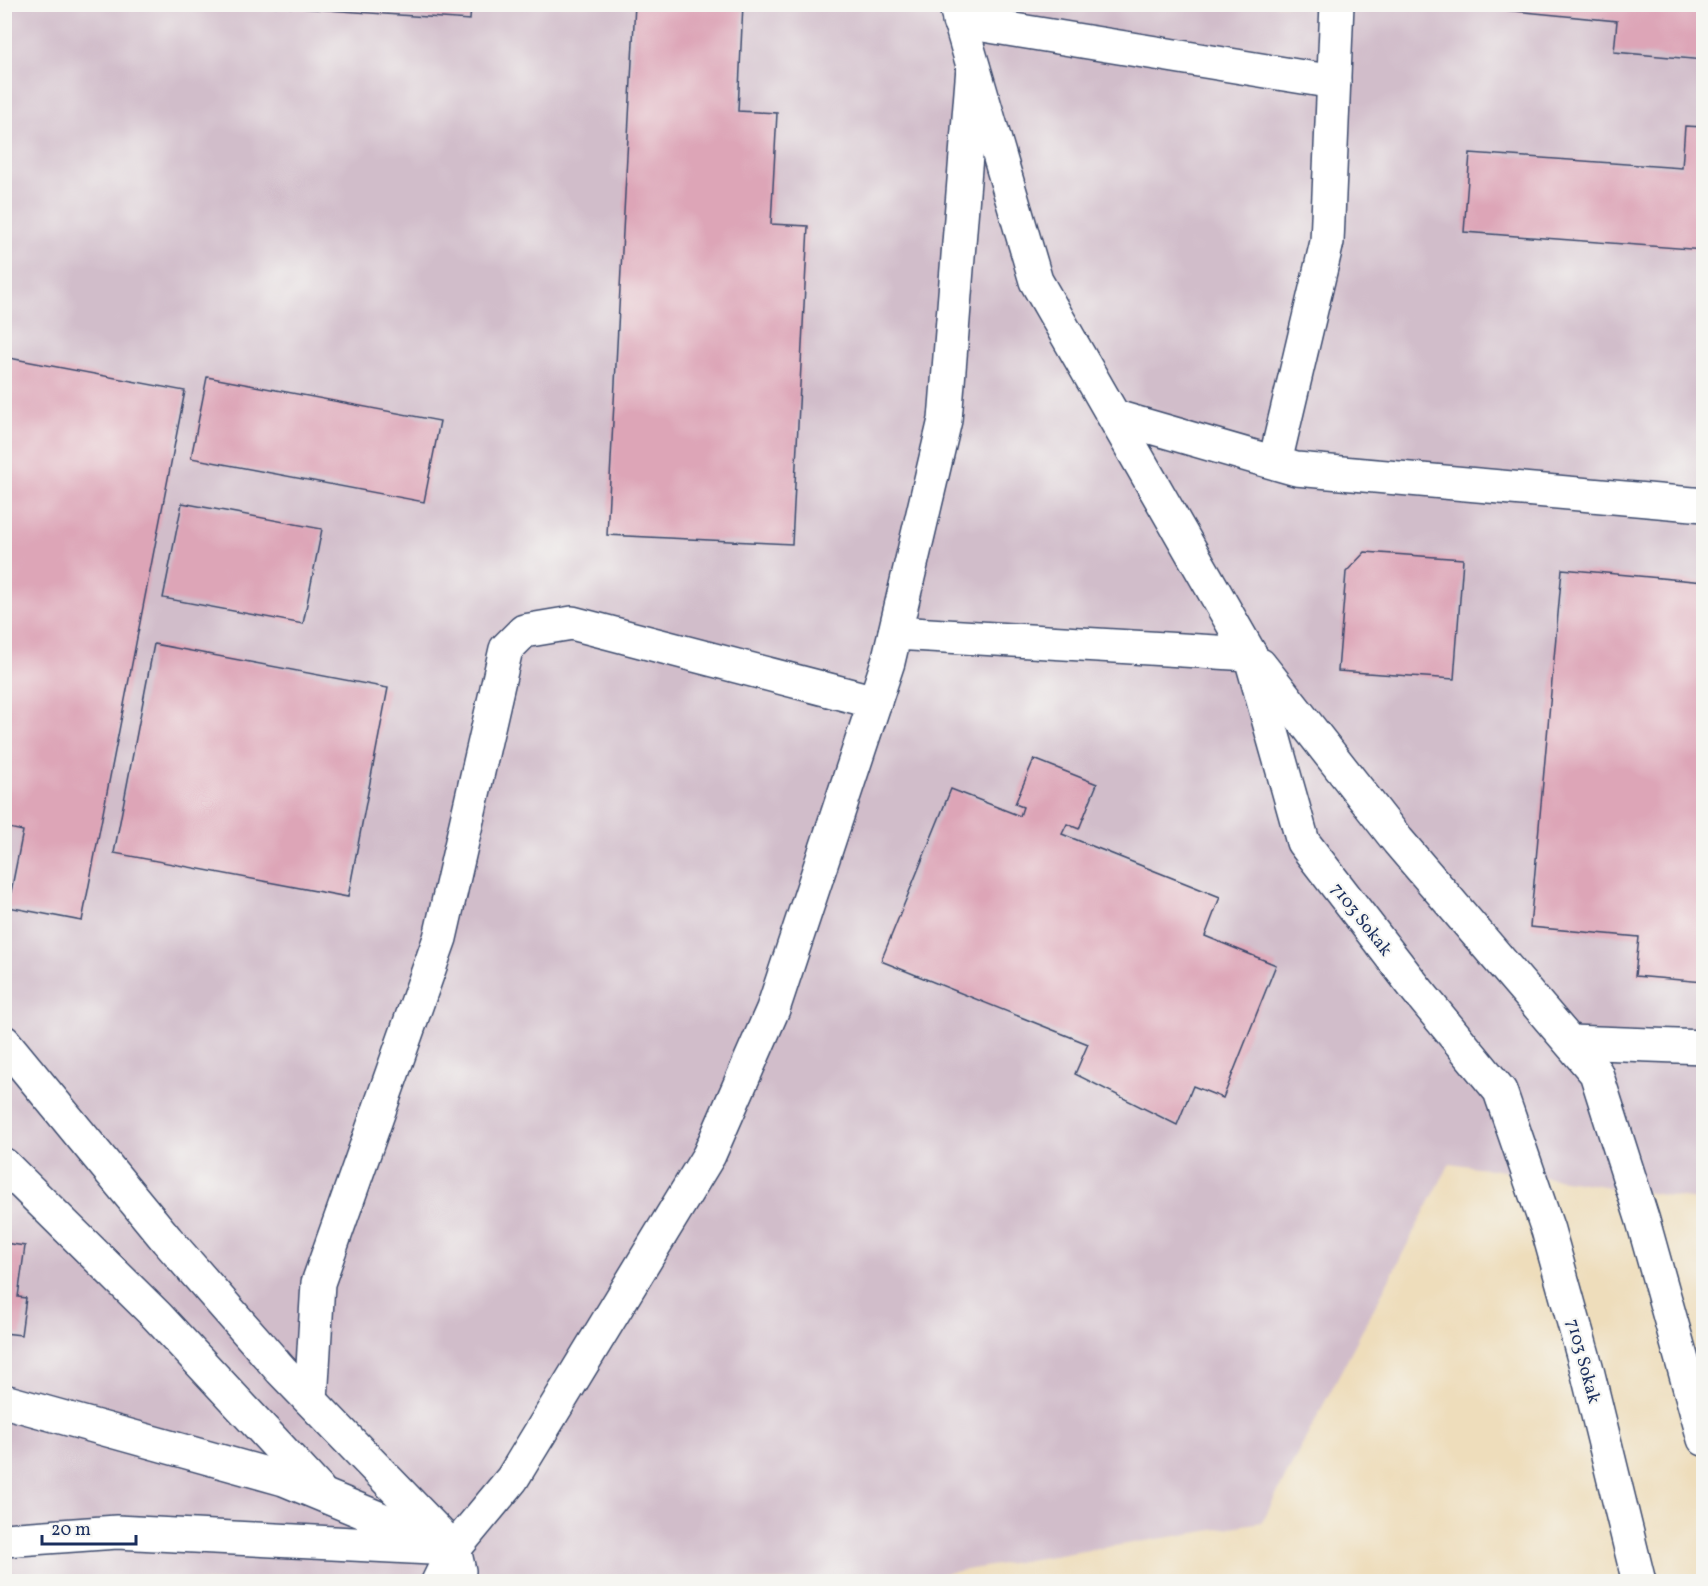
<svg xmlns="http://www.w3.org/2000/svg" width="1708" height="1586" font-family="Vollkorn,serif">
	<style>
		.industrial { fill: #d1bdca }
		.building { fill: #dda5b7 }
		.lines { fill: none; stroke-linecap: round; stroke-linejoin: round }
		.minor-casing { stroke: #3b496c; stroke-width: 36 }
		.major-casing { stroke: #3b496c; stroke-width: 36 }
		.minor { stroke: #fff; stroke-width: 33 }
		.major { stroke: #fff; stroke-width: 33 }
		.labels { text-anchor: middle; stroke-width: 4.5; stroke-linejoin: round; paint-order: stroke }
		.street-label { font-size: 18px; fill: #1b2f5e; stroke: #f6f6f2 }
	</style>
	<rect width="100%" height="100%" fill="#f6f6f2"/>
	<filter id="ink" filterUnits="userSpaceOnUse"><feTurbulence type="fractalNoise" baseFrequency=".0167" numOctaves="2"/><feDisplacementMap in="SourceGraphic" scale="12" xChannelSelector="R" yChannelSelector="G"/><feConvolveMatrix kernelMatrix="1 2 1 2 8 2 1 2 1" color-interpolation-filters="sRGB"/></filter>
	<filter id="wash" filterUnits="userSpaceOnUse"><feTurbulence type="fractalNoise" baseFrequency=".008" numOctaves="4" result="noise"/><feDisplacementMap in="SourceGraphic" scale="24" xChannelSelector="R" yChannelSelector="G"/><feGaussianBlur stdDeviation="1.35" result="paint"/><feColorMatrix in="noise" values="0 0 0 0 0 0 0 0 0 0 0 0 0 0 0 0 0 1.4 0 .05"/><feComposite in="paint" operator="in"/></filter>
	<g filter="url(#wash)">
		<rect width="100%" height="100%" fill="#edb"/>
		<!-- industrial -->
		<polygon class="industrial" points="5,5 1703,5 1703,1201 1450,1163 1262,1522 898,1581 5,1582"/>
		<g id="blocks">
			<!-- building -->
			<g class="building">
				<polygon points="271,4 471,4 470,20 271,6"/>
				<polygon points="635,4 743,4 738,111 777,113 771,224 808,226 792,544 607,535"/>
				<polygon points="1473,4 1704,4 1704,60 1614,52 1617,21 1473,7"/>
				<polygon points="1685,126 1704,127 1704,250 1464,232 1470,153 1682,168"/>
				<polygon points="4,357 185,391 82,921 8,907 23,831 4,827"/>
				<polygon points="207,377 440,421 424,502 191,458"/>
				<polygon points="182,503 322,529 303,624 163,598"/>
				<polygon points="1365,552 1463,559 1454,679 1338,671 1346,572"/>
				<polygon points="1562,569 1704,582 1704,982 1635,976 1639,937 1530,927"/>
				<polygon points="154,644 388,688 348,897 114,853"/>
				<polygon points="1034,759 1097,784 1079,829 1067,824 1062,834 1220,897 1205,936 1276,965 1223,1098 1193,1086 1177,1125 1075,1074 1088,1044 881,961 951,789 1020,816 1023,807 1015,804"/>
				<polygon points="4,1243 25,1246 18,1297 26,1298 21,1335 4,1333"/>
			</g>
		</g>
	</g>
	<g filter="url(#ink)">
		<use href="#blocks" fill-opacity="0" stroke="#3b496c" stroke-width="1.5"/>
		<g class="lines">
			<!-- minor casing -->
			<g class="minor-casing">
				<g id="minor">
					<polyline points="955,4 1036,281 1250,654"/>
					<polyline points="959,21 1334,82"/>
					<polyline points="1116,417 1296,469 1704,505"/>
					<polyline points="1275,462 1327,242 1337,4"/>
					<polyline points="895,633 1250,654"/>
					<polyline points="4,1042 167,1240 281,1370 454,1549 459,1571"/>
					<polyline points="1570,1042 1704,1047"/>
					<polyline points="4,1165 157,1316 318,1489"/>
					<polyline points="311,1400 318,1283 440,938 506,649 524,631 572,623 875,702"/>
					<polyline points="4,1401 284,1479 441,1544"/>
					<polyline points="4,1540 117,1532 431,1548"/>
					<polyline points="438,1582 454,1549 512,1479 709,1155 773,1009 888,662 945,420 973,67"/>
				</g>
			</g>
			<!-- major casing -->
			<g class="major-casing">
				<g id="major">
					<polyline points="1250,654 1303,842 1417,990 1500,1091 1548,1230 1586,1366 1639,1582"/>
					<polyline points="1260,665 1398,841 1596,1073 1643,1221 1704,1439"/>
				</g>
			</g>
			<!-- minor -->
			<use href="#minor" class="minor"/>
			<!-- major -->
			<use href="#major" class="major"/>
		</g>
	</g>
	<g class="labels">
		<!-- street labels -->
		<g class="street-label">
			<text transform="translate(1362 919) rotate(52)" y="6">7103 Sokak</text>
			<text transform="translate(1584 1361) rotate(75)" y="6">7103 Sokak</text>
		</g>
	</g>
	<!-- margin -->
	<rect width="1708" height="1586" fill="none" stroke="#f6f6f2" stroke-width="24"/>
	<!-- scale -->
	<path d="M42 1535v9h94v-9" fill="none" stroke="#1b2f5e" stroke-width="3"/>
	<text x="51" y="1535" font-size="18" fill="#1b2f5e" stroke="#f6f6f2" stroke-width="4.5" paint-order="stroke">20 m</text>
</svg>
